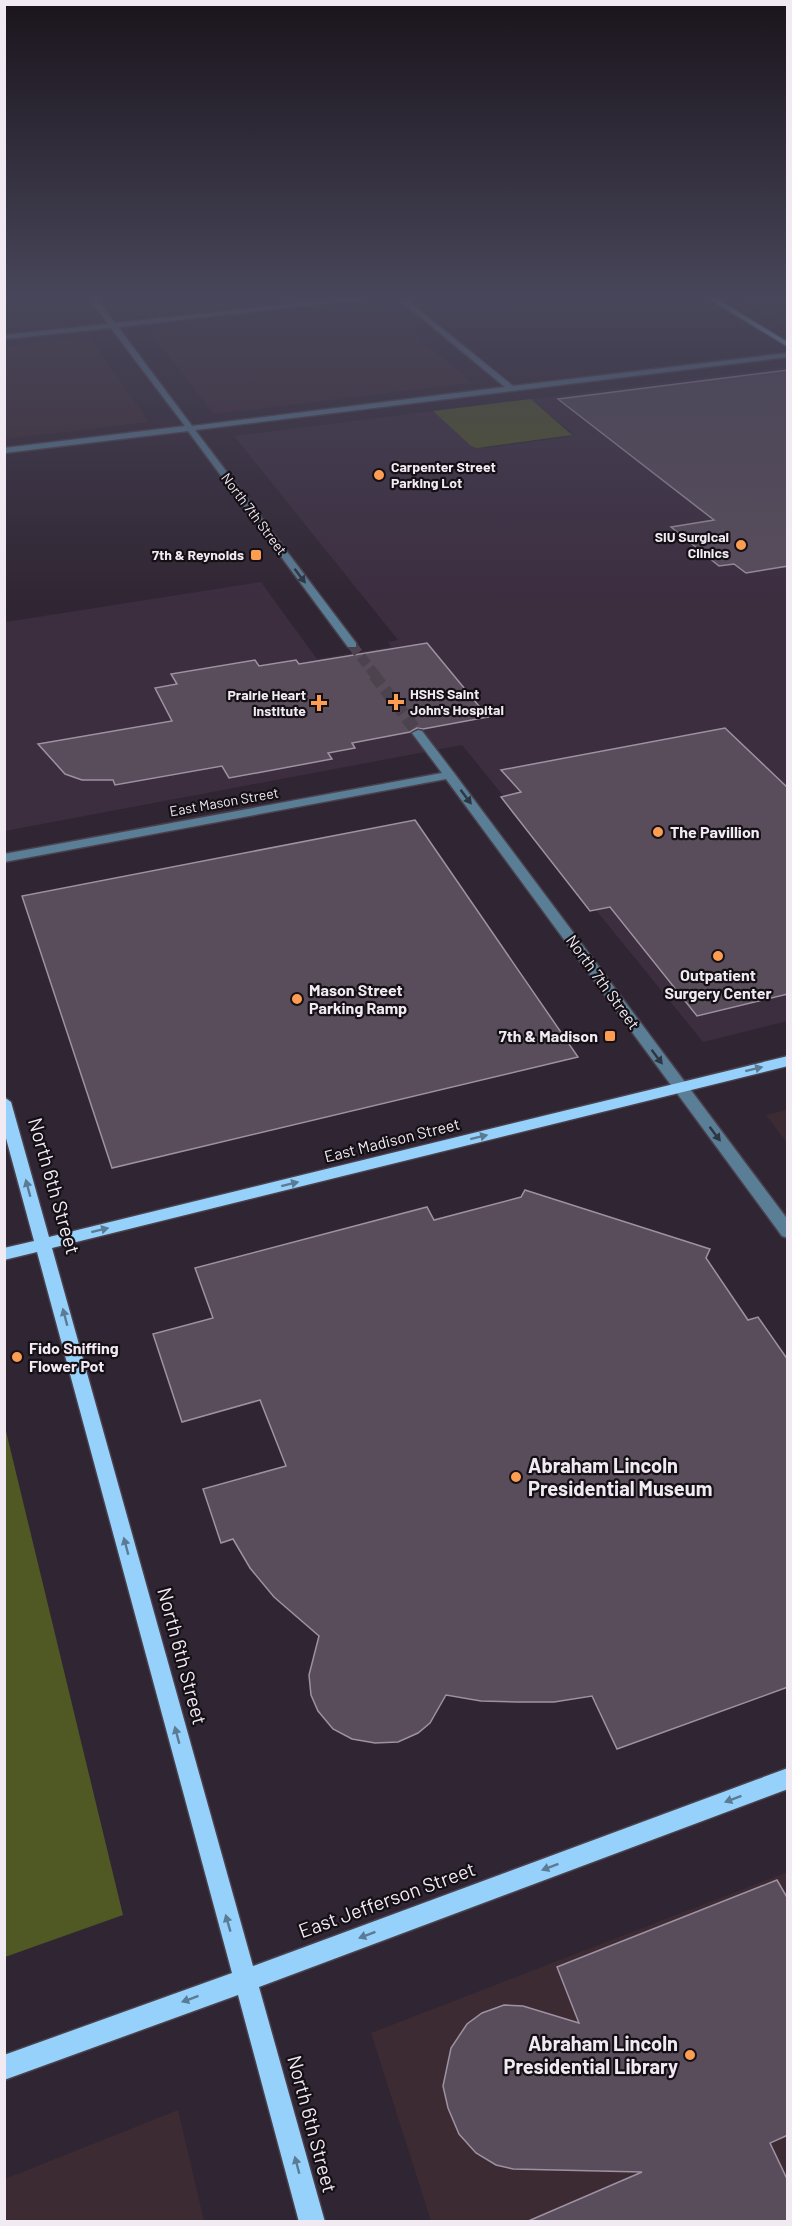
<svg xmlns="http://www.w3.org/2000/svg" width="792" height="2226" font-family="Barlow,sans-serif">
	<style>
		.commercial { fill: #3d2b33 }
		.built { fill: #3c2d3f }
		.green { fill: #505823 }
		.building { fill: #594d5b; stroke: #9e91a2; stroke-width: 1.5 }
		.lines { fill: none; stroke-linecap: round; stroke-linejoin: round }
		.minor-tunnel-far1 { stroke: #4d434f; stroke-width: 10; stroke-dasharray: 10 4.5; stroke-linecap: butt }
		.minor-tunnel { stroke: #4d434f; stroke-width: 12; stroke-dasharray: 12 6; stroke-linecap: butt }
		.minor-casing { stroke: #4b414d; stroke-width: 3 }
		.major-casing { stroke: #4b414d; stroke-width: 3 }
		.minor { fill: #5a7e96; fill-rule: evenodd }
		.major { fill: #95d1fa; fill-rule: evenodd }
		.oneway { fill: #2d3643 }
		.oneway2 { fill: #5b7a93 }
		.poi-dot { fill: #fc9d52; stroke: #151016; stroke-width: 2 }
		.labels { text-anchor: middle; stroke-width: 4.5; stroke-linejoin: round; paint-order: stroke }
		.far-poi-label { font-size: 14px; font-weight: bold; fill: #f1eaf3; stroke: #151016; text-anchor: end }
		.far-street-label { font-size: 14px; fill: #f1eaf3; stroke: #151016 }
		.poi-label { font-size: 16px; font-weight: bold; fill: #f1eaf3; stroke: #151016; text-anchor: start }
		.street-label { font-size: 16px; fill: #f1eaf3; stroke: #151016 }
		.near-street-label { font-size: 20px; fill: #f1eaf3; stroke: #151016 }
		.near-poi-label { font-size: 20px; font-weight: bold; fill: #f1eaf3; stroke: #151016; text-anchor: start }
	</style>
	<rect width="100%" height="100%" fill="#302532"/>
	<!-- commercial -->
	<g class="commercial">
		<polygon points="734,296 787,296 787,327"/>
		<polygon points="380,305 472,383 214,414 149,331"/>
		<polygon points="89,337 149,422 5,439 5,346"/>
		<polygon points="787,1110 788,1110 787,1143 766,1115"/>
		<polygon points="787,1872 787,2221 431,2221 371,2033"/>
		<polygon points="178,2110 204,2221 5,2221 5,2179"/>
	</g>
	<!-- built -->
	<polygon class="built" points="787,367 787,1021 703,1042 462,745 5,831 5,622 261,582 317,659 391,647 388,642 398,640 234,436 433,411 471,446 486,448 568,437 571,432 531,399"/>
	<!-- green -->
	<g class="green">
		<polygon points="531,399 572,435 477,448 471,446 433,411"/>
		<polygon points="4,1423 123,1915 5,1957 4,1957"/>
	</g>
	<!-- building -->
	<g class="building">
		<polygon points="788,370 788,566 746,573 734,564 719,566 671,527 714,520 558,399"/>
		<polygon points="427,643 488,717 423,729 417,728 410,732 352,743 355,748 328,753 332,759 229,778 222,766 115,785 113,780 82,780 65,774 38,744 172,721 155,688 177,684 171,674 255,660 259,666 296,660 299,664"/>
		<polygon points="725,728 788,788 788,994 697,1016 610,907 590,911 501,797 521,792 501,770"/>
		<polygon points="415,820 578,1057 112,1168 22,896"/>
		<polygon points="525,1190 710,1249 706,1258 748,1320 758,1317 788,1360 788,1687 617,1749 592,1696 554,1702 517,1702 481,1701 446,1695 430,1723 418,1733 398,1742 375,1743 352,1739 333,1729 318,1711 311,1695 309,1675 319,1636 274,1597 250,1568 233,1539 221,1543 203,1489 286,1466 260,1400 182,1422 153,1334 213,1318 195,1268 427,1207 434,1220 521,1197"/>
		<polygon points="777,1880 788,1899 788,2135 770,2143 788,2181 788,2222 526,2222 642,2172 513,2169 496,2165 476,2153 459,2134 448,2108 443,2086 451,2048 467,2024 482,2013 504,2005 523,2006 579,2023 557,1967"/>
	</g>
	<g class="lines">
		<!-- minor-tunnel-far1 -->
		<polyline class="minor-tunnel-far1" points="352,645 376,676"/>
		<!-- minor-tunnel -->
		<polyline class="minor-tunnel" points="374,675 418,733"/>
		<!-- minor casing -->
		<g class="minor-casing">
			<g id="minor">
				<polygon points="88,296 94,296 115,323 367,296 389,296 118,327 192,426 505,387 395,296 402,296 513,386 788,353 788,357 195,430 356,643 356,647 348,647 188,431 4,453 4,448 185,426 111,328 4,339 4,335 108,324"/>
				<polygon points="418,730 422,731 454,773 788,1220 788,1238 782,1236 446,779 4,862 4,854 442,773 412,733"/>
			</g>
		</g>
		<!-- major casing -->
		<g class="major-casing">
			<g id="major">
				<polygon points="704,296 712,296 788,342 788,347"/>
				<polygon points="788,1056 788,1066 52,1248 253,1966 788,1768 788,1789 259,1987 325,2222 299,2222 238,1995 4,2080 4,2055 232,1973 37,1252 4,1260 4,1248 34,1241 4,1131 4,1097 11,1102 49,1237"/>
			</g>
		</g>
		<!-- minor -->
		<use href="#minor" class="minor"/>
		<!-- major -->
		<use href="#major" class="major"/>
	</g>
	<!-- one-way arrows -->
	<defs><path id="oneway-solid" d="M-6-.8H1V-3.2L6.5 0L1 3.2V.8H-6Z" transform="scale(1.5)"/></defs>
	<g class="oneway">
		<use href="#oneway-solid" transform="translate(300 576) rotate(53)"/>
		<use href="#oneway-solid" transform="translate(466 797) rotate(53)"/>
		<use href="#oneway-solid" transform="translate(657 1057) rotate(53)"/>
		<use href="#oneway-solid" transform="translate(715 1134) rotate(53)"/>
	</g>
	<g class="oneway2">
		<use href="#oneway-solid" transform="translate(754 1069) rotate(-14)"/>
		<use href="#oneway-solid" transform="translate(479 1137) rotate(-14)"/>
		<use href="#oneway-solid" transform="translate(290 1184) rotate(-14)"/>
		<use href="#oneway-solid" transform="translate(28 1188) rotate(-105)"/>
		<use href="#oneway-solid" transform="translate(100 1230) rotate(-14)"/>
		<use href="#oneway-solid" transform="translate(65 1317) rotate(-105)"/>
		<use href="#oneway-solid" transform="translate(126 1546) rotate(-105)"/>
		<use href="#oneway-solid" transform="translate(177 1735) rotate(-105)"/>
		<use href="#oneway-solid" transform="translate(733 1799) rotate(159)"/>
		<use href="#oneway-solid" transform="translate(550 1867) rotate(159)"/>
		<use href="#oneway-solid" transform="translate(228 1923) rotate(-106)"/>
		<use href="#oneway-solid" transform="translate(367 1935) rotate(159)"/>
		<use href="#oneway-solid" transform="translate(190 1999) rotate(160)"/>
		<use href="#oneway-solid" transform="translate(297 2165) rotate(-105)"/>
	</g>
	<!-- sky -->
	<linearGradient id="sky" x2="0" y2="1"><stop stop-color="#1a141c"/><stop offset="0.49" stop-color="#48465a"/><stop offset="1" stop-color="#48465a" stop-opacity="0"/></linearGradient>
	<rect width="792" height="608" fill="url(#sky)"/>
	<!-- markers -->
	<g class="poi-dot">
		<circle cx="379" cy="475" r="6"/>
		<circle cx="741" cy="545" r="6"/>
		<rect x="250" y="549" width="12" height="12" rx="3"/>
		<path d="M393 693h6v6h6v6h-6v6h-6v-6h-6v-6h6z"/>
		<path d="M316 694h6v6h6v6h-6v6h-6v-6h-6v-6h6z"/>
		<circle cx="658" cy="832" r="6"/>
		<circle cx="718" cy="956" r="6"/>
		<circle cx="297" cy="999" r="6"/>
		<rect x="604" y="1030" width="12" height="12" rx="3"/>
		<circle cx="17" cy="1357" r="6"/>
		<circle cx="516" cy="1477" r="6"/>
		<circle cx="690" cy="2055" r="6"/>
	</g>
	<g class="labels">
		<!-- far-poi labels -->
		<g class="far-poi-label">
			<text x="391" y="472" text-anchor="start">Carpenter Street<tspan x="391" dy="16">Parking Lot</tspan></text>
			<text x="729" y="542">SIU Surgical<tspan x="729" dy="16">Clinics</tspan></text>
			<text x="244" y="560">7th &amp; Reynolds</text>
			<text x="410" y="699" text-anchor="start">HSHS Saint<tspan x="410" dy="16">John's Hospital</tspan></text>
			<text x="306" y="700">Prairie Heart<tspan x="306" dy="16">Institute</tspan></text>
		</g>
		<!-- far-street labels -->
		<g class="far-street-label">
			<text transform="translate(254 514) rotate(53)" y="5">North 7th Street</text>
			<text transform="translate(224 802) rotate(-10)" y="5">East Mason Street</text>
		</g>
		<!-- poi labels -->
		<g class="poi-label">
			<text x="670" y="838">The Pavillion</text>
			<text x="718" y="981" text-anchor="middle">Outpatient<tspan x="718" dy="18">Surgery Center</tspan></text>
			<text x="309" y="996">Mason Street<tspan x="309" dy="18">Parking Ramp</tspan></text>
			<text x="598" y="1042" text-anchor="end">7th &amp; Madison</text>
			<text x="29" y="1354">Fido Sniffing<tspan x="29" dy="18">Flower Pot</tspan></text>
		</g>
		<!-- street labels -->
		<g class="street-label">
			<text transform="translate(603 982) rotate(54)" y="6">North 7th Street</text>
			<text transform="translate(392 1140) rotate(-14)" y="6">East Madison Street</text>
		</g>
		<!-- near-street labels -->
		<g class="near-street-label">
			<text transform="translate(54 1186) rotate(74)" y="7">North 6th Street</text>
			<text transform="translate(182 1656) rotate(75)" y="7">North 6th Street</text>
			<text transform="translate(387 1900) rotate(-20)" y="7">East Jefferson Street</text>
			<text transform="translate(312 2124) rotate(75)" y="7">North 6th Street</text>
		</g>
		<!-- near-poi labels -->
		<g class="near-poi-label">
			<text x="528" y="1473">Abraham Lincoln<tspan x="528" dy="23">Presidential Museum</tspan></text>
			<text x="678" y="2051" text-anchor="end">Abraham Lincoln<tspan x="678" dy="23">Presidential Library</tspan></text>
		</g>
	</g>
	<!-- border -->
	<rect width="792" height="2226" fill="none" stroke="#f1eaf3" stroke-width="12"/>
</svg>
